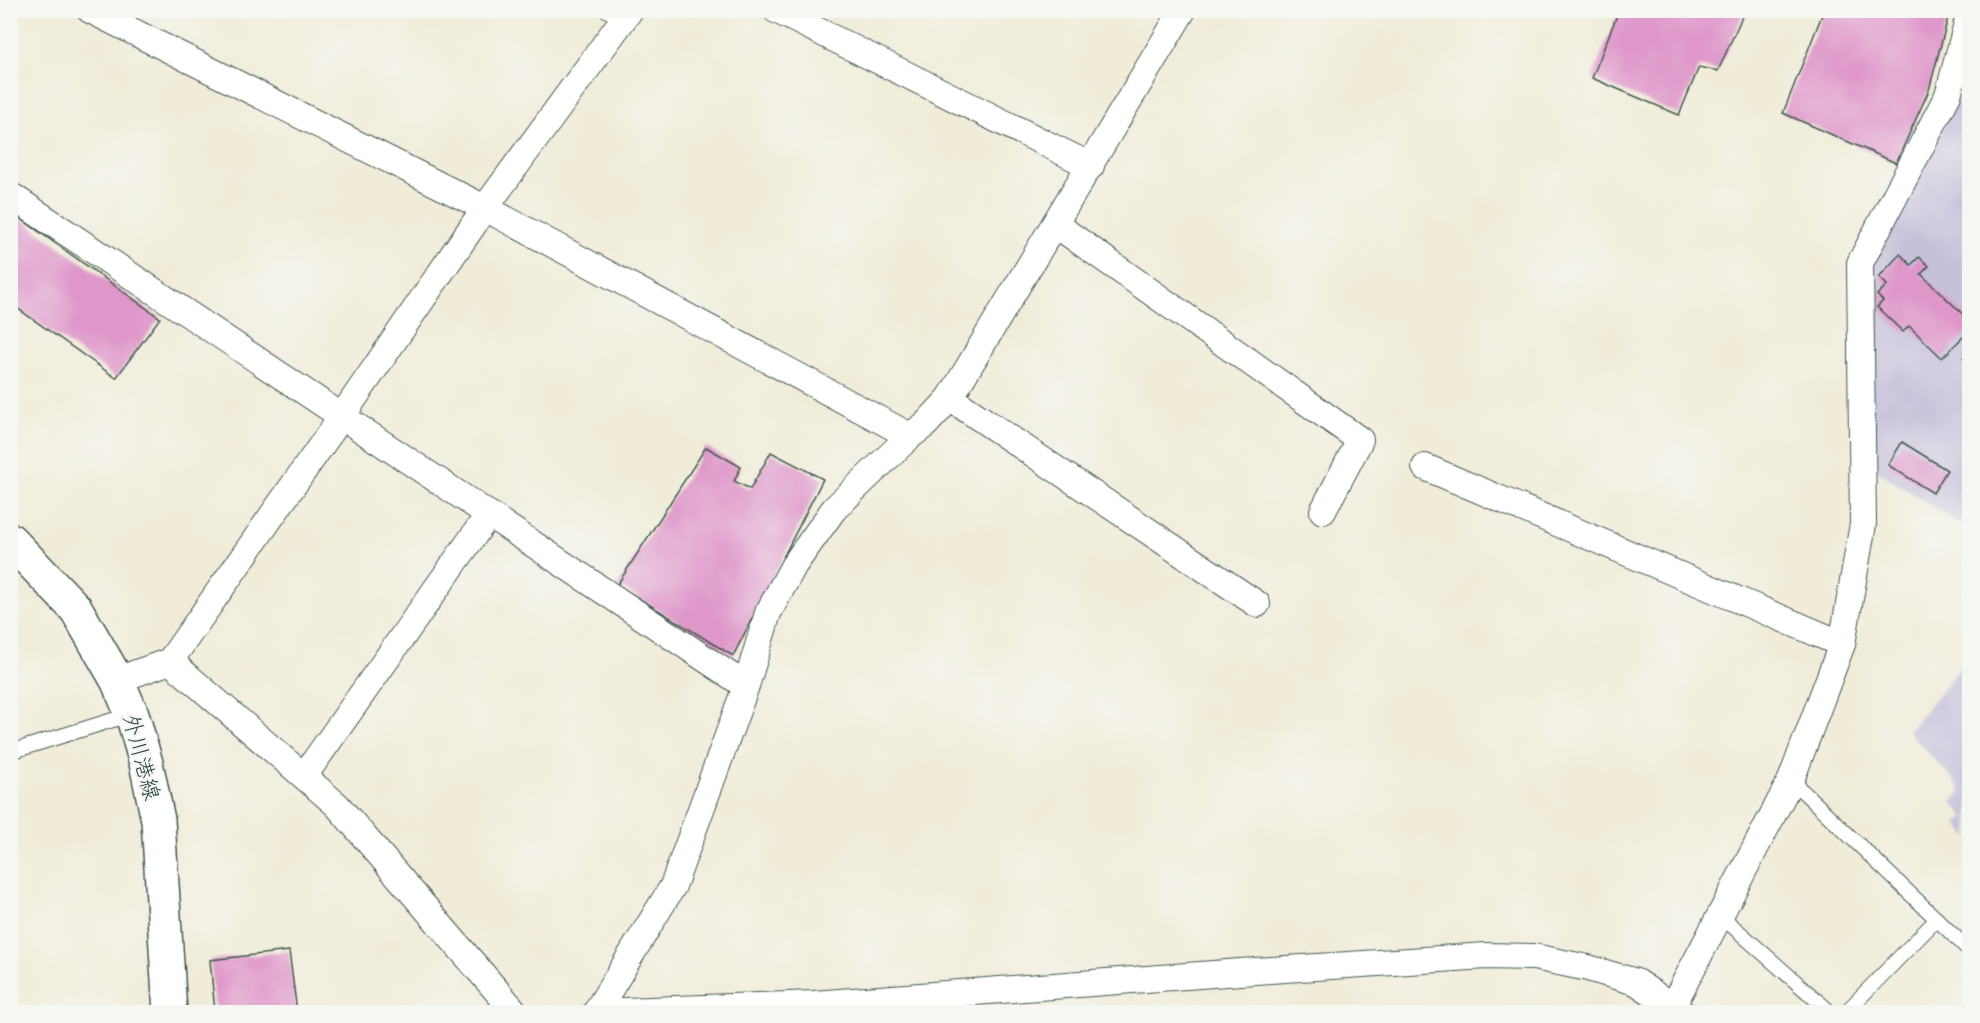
<svg xmlns="http://www.w3.org/2000/svg" width="1980" height="1023" font-family="Dekko,'Klee One',sans-serif">
	<style>
		.industrial { fill: #c6c0da }
		.building { fill: #df97ca }
		.lines { fill: none; stroke-linecap: round; stroke-linejoin: round }
		.service-casing { stroke: #3e574d; stroke-width: 16 }
		.minor-casing { stroke: #3e574d; stroke-width: 28 }
		.secondary-casing { stroke: #3e574d; stroke-width: 36 }
		.service { stroke: #fff; stroke-width: 14 }
		.minor { stroke: #fff; stroke-width: 26 }
		.secondary { stroke: #fff; stroke-width: 33 }
		.labels { text-anchor: middle; stroke-width: 4.5; stroke-linejoin: round; paint-order: stroke }
		.street-label { font-size: 22px; fill: #1f3d34; stroke: #f6f6f2 }
	</style>
	<rect width="100%" height="100%" fill="#f6f6f2"/>
	<filter id="ink" filterUnits="userSpaceOnUse"><feTurbulence type="fractalNoise" baseFrequency=".0167" numOctaves="2"/><feDisplacementMap in="SourceGraphic" scale="12" xChannelSelector="R" yChannelSelector="G"/><feConvolveMatrix kernelMatrix="1 2 1 2 8 2 1 2 1" color-interpolation-filters="sRGB"/></filter>
	<filter id="wash" filterUnits="userSpaceOnUse"><feTurbulence type="fractalNoise" baseFrequency=".008" numOctaves="4" result="noise"/><feDisplacementMap in="SourceGraphic" scale="24" xChannelSelector="R" yChannelSelector="G"/><feGaussianBlur stdDeviation="1.35" result="paint"/><feColorMatrix in="noise" values="0 0 0 0 0 0 0 0 0 0 0 0 0 0 0 0 0 1.4 0 .05"/><feComposite in="paint" operator="in"/></filter>
	<g filter="url(#wash)">
		<rect width="100%" height="100%" fill="#f0ecd8"/>
		<!-- industrial -->
		<g class="industrial">
			<polygon points="1956,99 1970,109 1969,530 1870,466 1868,270 1919,180"/>
			<polygon points="1963,664 1970,672 1969,837 1957,824 1965,817 1952,802 1960,793 1960,787 1908,731"/>
		</g>
		<g id="blocks">
			<!-- building -->
			<g class="building">
				<polygon points="1619,10 1745,10 1718,71 1699,67 1679,115 1592,78"/>
				<polygon points="1824,10 1950,10 1929,90 1896,163 1783,113"/>
				<polygon points="10,211 160,318 116,378 10,303"/>
				<polygon points="1900,254 1911,265 1919,257 1929,266 1921,274 1970,321 1970,330 1942,358 1909,326 1903,332 1877,307 1883,301 1877,295 1887,285 1879,277"/>
				<polygon points="1970,349 1970,362 1963,358"/>
				<polygon points="1902,442 1947,470 1933,493 1888,465"/>
				<polygon points="706,447 741,467 734,481 750,489 771,452 823,479 733,656 617,585"/>
				<polygon points="289,951 297,1012 215,1012 210,960"/>
			</g>
		</g>
	</g>
	<g filter="url(#ink)">
		<use href="#blocks" fill-opacity="0" stroke="#3e574d" stroke-width="1.5"/>
		<g class="lines">
			<!-- service casing -->
			<g class="service-casing">
				<g id="service">
					<polyline points="606,10 624,18"/>
					<polyline points="10,752 132,714"/>
					<polyline points="1791,780 1970,951"/>
					<polyline points="1721,916 1830,1012"/>
					<polyline points="1846,1012 1937,919"/>
				</g>
			</g>
			<!-- minor casing -->
			<g class="minor-casing">
				<g id="minor">
					<polyline points="90,10 485,208 910,436"/>
					<polyline points="776,10 1091,166"/>
					<polyline points="10,195 746,686"/>
					<polyline points="1055,224 1360,440 1323,511"/>
					<polyline points="950,398 1257,604"/>
					<polyline points="1425,467 1842,644"/>
					<polyline points="170,661 337,805 515,1012"/>
					<polyline points="117,680 170,661 342,416 485,208 630,10"/>
					<polyline points="304,776 489,514"/>
					<polyline points="1672,1007 1791,780 1842,644 1863,524 1860,263 1948,95 1970,12"/>
					<polyline points="596,1012 673,886 746,686 768,613 794,565 834,509 910,436 926,424 950,398 1183,10"/>
					<polyline points="596,1012 813,1004 1240,972 1486,956 1534,957 1588,968 1636,982 1681,1012"/>
				</g>
			</g>
			<!-- secondary casing -->
			<g class="secondary-casing">
				<polyline id="secondary" points="10,540 76,609 117,680 132,714 146,763 158,820 170,1012"/>
			</g>
			<!-- service -->
			<use href="#service" class="service"/>
			<!-- minor -->
			<use href="#minor" class="minor"/>
			<!-- secondary -->
			<use href="#secondary" class="secondary"/>
		</g>
	</g>
	<g class="labels">
		<!-- street labels -->
		<g class="street-label">
			<text transform="translate(142 757) rotate(75)" y="8">外川港線</text>
		</g>
	</g>
	<!-- margin -->
	<rect width="1980" height="1023" fill="none" stroke="#f6f6f2" stroke-width="36"/>
</svg>
